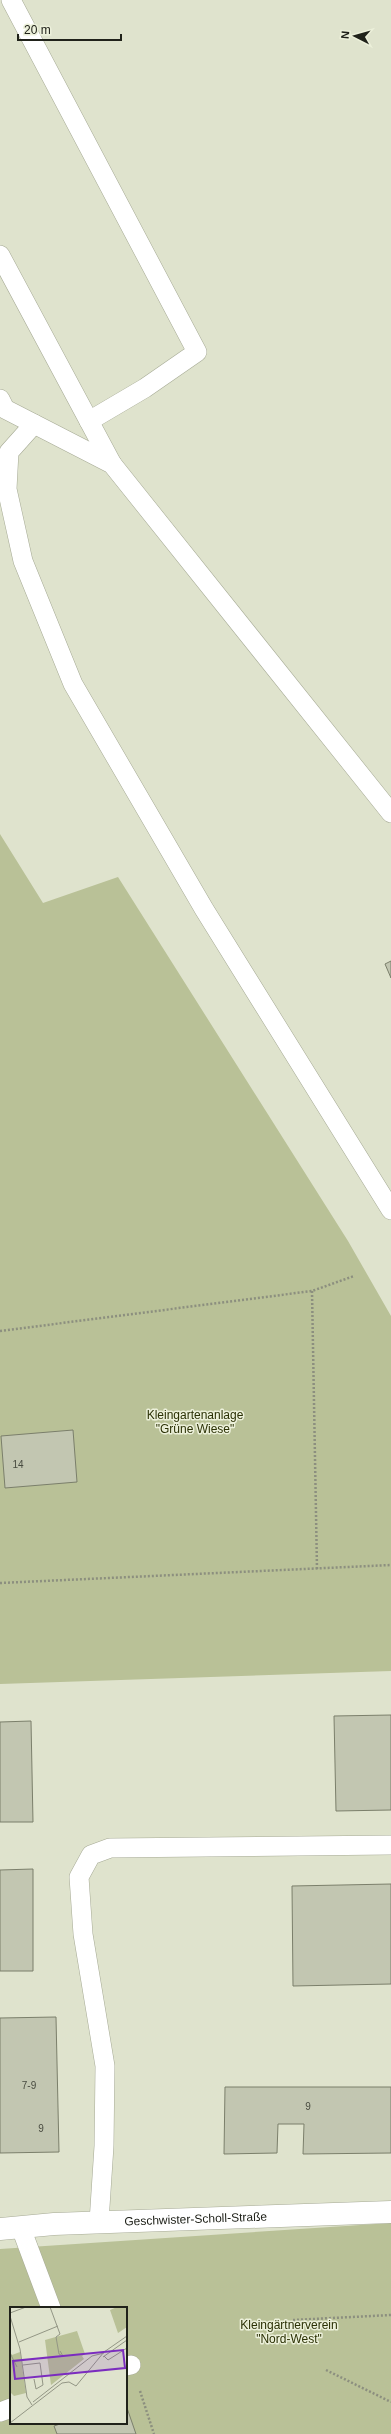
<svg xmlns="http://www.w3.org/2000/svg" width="391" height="2434" font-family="Arial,sans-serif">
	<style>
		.green { fill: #b9c197; fill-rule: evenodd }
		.building { fill: #c2c6b1; stroke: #7b7f6b }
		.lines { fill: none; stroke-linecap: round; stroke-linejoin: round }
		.lane-casing { stroke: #a6aa95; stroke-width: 20 }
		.street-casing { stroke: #a6aa95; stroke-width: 23 }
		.path { stroke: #8c8f7f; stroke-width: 2.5; stroke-dasharray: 2 2; stroke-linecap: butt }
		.lane { stroke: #fff; stroke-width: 19 }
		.street { stroke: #fff; stroke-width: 22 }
		.labels { text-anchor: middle; stroke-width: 3; stroke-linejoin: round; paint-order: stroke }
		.number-label { font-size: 10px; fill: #484b40 }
		.park-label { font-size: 12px; fill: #2b3105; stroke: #ecf0da }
		.street-label { font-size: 12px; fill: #20221a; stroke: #ecf0da }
		.inset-road { fill: none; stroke: #939685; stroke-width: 1 }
		.view { fill: #7b2cbf; fill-opacity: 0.15; stroke: #7b2cbf; stroke-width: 2 }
		.inset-edge { fill: none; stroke: #20221a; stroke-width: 2 }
	</style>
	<rect width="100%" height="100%" fill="#dfe3cd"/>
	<!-- green -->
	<g class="green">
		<polygon points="0,834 43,903 118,877 348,1241 391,1316 391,1671 0,1684"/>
		<path d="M391,2223V2434H0V2249ZM11,2308H126V2423H11Z"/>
	</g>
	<!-- building -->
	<g class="building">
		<polygon points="391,961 391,978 385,964"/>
		<polygon points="73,1430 77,1482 5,1488 1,1436"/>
		<polygon points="391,1715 391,1810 336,1811 334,1716"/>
		<polygon points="31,1721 33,1822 0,1822 0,1722"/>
		<polygon points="33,1869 33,1971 0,1971 0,1870"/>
		<polygon points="391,1884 391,1984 293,1986 292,1886"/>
		<polygon points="56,2017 59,2152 0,2153 0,2018"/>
		<polygon points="225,2087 391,2087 391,2153 303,2154 304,2124 278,2124 277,2153 224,2154"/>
		<polygon points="126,2405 136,2434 57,2434 54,2426 63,2423 126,2423"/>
	</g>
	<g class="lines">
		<!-- lane casing -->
		<g class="lane-casing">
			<g id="lane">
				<polyline points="11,0 197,352 145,388 89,421"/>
				<polyline points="0,255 112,464"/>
				<polyline points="0,399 5,409 112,464 391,813"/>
				<polyline points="34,424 9,452 7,489 23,561 73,684 204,909 391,1210"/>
				<polyline points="99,2222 104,2146 105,2066 83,1934 79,1877 91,1855 110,1848 391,1845"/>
				<polyline points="21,2228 51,2308"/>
				<polyline points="126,2366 131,2365"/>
				<polyline points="0,2412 11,2408"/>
			</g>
		</g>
		<!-- street casing -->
		<g class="street-casing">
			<g id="street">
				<path id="s1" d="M0,2229L54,2224L391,2212"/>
			</g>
		</g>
		<!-- path -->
		<g class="path">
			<polyline points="312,1291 317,1569"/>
			<polyline points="0,1331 312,1291 354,1276"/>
			<polyline points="0,1583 391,1565"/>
			<polyline points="293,2320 391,2315"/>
			<polyline points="326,2370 391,2402"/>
			<polyline points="140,2391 154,2434"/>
		</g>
		<!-- lane -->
		<use href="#lane" class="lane"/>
		<!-- street -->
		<use href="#street" class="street"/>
	</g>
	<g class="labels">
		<!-- number labels -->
		<g class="number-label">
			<text x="18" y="1468">14</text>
			<text x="29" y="2089">7-9</text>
			<text x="308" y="2110">9</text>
			<text x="41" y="2132">9</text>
		</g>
		<!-- park labels -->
		<g class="park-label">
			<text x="195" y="1419">Kleingartenanlage<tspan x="195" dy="14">"Grüne Wiese"</tspan></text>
			<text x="289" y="2329">Kleingärtnerverein<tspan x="289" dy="14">"Nord-West"</tspan></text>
		</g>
		<!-- street labels -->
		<g class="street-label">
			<text dy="4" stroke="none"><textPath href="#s1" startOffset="196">Geschwister-Scholl-Straße</textPath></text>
		</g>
	</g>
	<!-- overview -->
	<g transform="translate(10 2307)">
		<rect width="117" height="117" fill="#dfe3cd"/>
		<path d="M107,0H117V20L108,26L100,3ZM67,24L75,47L72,49L74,52L41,78L35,33ZM0,45L2,48L10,45L16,86L4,89L0,85Z" fill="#b9c197"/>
		<path class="inset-road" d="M40,0L50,27L46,30L49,47L53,49L50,44M0,6L16,0M0,9L10,42L17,90L22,98M9,35L48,19M0,46L7,60M94,49L98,53L117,41M93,50L117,33M13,58L30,56L33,78L26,82L24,72M23,95L82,49L94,46M0,116L52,76L59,75L66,79L94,45L117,29"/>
		<path class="view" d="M113,43L115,61L5,72L3,54Z"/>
		<rect width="117" height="117" class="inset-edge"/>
	</g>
	<!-- north arrow -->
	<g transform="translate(355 36) rotate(276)" stroke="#ecf0da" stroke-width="3" paint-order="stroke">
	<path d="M0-3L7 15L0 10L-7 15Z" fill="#20221a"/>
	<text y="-6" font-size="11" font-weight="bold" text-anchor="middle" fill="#20221a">N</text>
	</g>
	<!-- scale -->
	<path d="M18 34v6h103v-6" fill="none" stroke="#20221a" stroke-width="2"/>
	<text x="24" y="34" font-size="12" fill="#20221a" stroke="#ecf0da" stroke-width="3" paint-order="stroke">20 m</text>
</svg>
